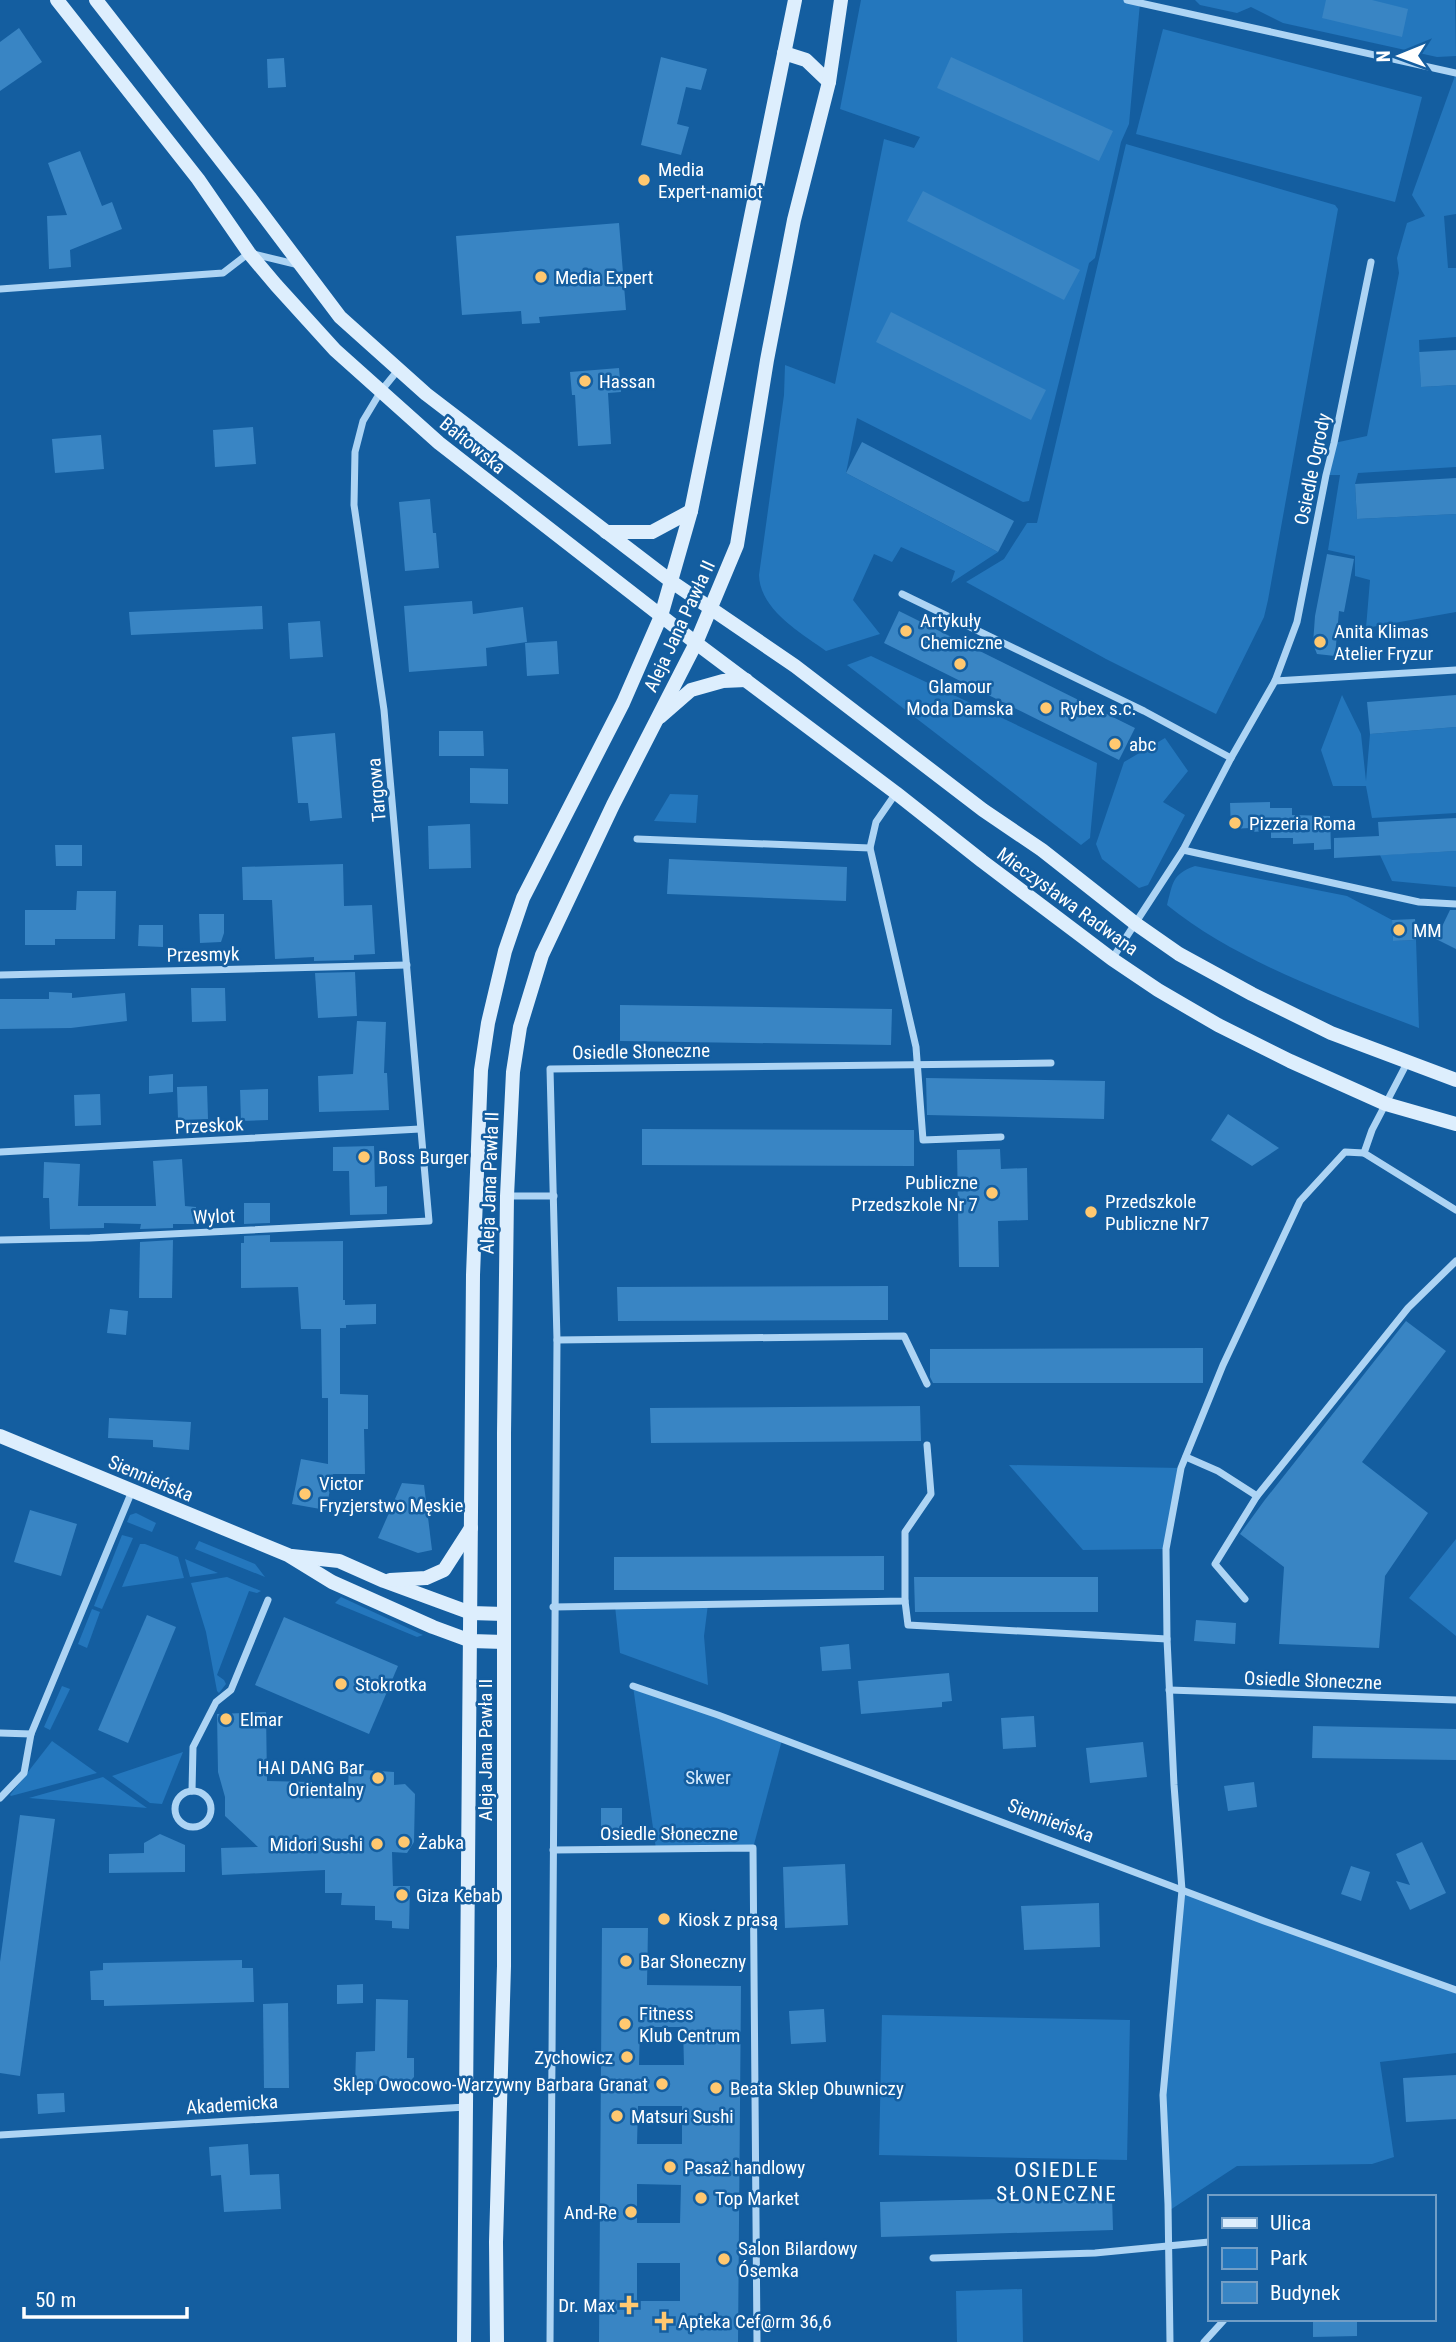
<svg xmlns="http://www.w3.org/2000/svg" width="1456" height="2342" font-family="'Roboto Condensed',sans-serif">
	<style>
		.green { fill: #2477bd }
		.building { fill: #3985c4; fill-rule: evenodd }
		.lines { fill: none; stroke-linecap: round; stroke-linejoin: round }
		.street { stroke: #add4f4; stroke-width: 7 }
		.secondary { stroke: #ddeefd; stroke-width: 14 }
		.poi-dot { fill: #ffc870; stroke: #145ea0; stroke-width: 2.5 }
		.labels { text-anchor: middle; stroke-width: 5; stroke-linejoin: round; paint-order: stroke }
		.poi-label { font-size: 19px; fill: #fff; stroke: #145ea0; text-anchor: start }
		.street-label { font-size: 19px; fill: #fff; stroke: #145ea0 }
		.park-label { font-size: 19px; fill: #d6ebfd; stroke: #145ea0 }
		.neighbourhood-label { font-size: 21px; letter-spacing: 2px; fill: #fff; stroke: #145ea0 }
	</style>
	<rect width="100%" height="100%" fill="#145ea0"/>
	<!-- green -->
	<g class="green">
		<path d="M861,0H1127L1140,3L1129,124L1121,142L1095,258L1089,263L1029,501L1023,502L857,418L846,473L998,552L951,583L955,571L901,547L892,562L874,554L853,600L880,634L826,651C801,633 760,610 759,575L784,395L785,365L835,384L884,139L914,148L920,137L840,109Z"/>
		<polygon points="1195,0 1455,0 1456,56 1437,57 1283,23 1251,7 1237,13 1200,5"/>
		<polygon points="1163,29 1422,97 1395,202 1136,134"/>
		<polygon points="1456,73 1456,214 1444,216 1448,268 1456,268 1456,337 1419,340 1421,387 1456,385 1456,467 1358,473 1355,484 1357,519 1456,514 1456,612 1366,628 1370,580 1355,576 1355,556 1328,550 1340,475 1326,475 1334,443 1367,436 1399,273 1397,258 1407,223 1425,216 1412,195"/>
		<polygon points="1126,144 1335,205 1338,209 1268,600 1264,617 1216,714 1106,659 966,582 1004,559 1027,523 1037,523"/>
		<polygon points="871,656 1097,763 1090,838 1081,845 847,665"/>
		<polygon points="1342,695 1361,734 1366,781 1370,734 1456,727 1456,813 1372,818 1366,786 1333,786 1321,750"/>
		<polygon points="1165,738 1188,771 1163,802 1185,815 1148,885 1139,888 1102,859 1096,844 1124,762"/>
		<polygon points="670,794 698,795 696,823 654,821"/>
		<polygon points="1456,851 1456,887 1392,881 1380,855"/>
		<path d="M1195,866L1347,896L1392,920L1393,941L1416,940L1419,1028C1335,996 1236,961 1167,905C1173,883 1172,874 1195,866Z"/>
		<polygon points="1009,1465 1181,1468 1166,1549 1083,1550"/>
		<polygon points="136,1513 156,1523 152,1532 127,1522 130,1515"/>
		<polygon points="122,1535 133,1538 102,1609 94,1606"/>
		<polygon points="1456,1539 1456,1636 1409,1598"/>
		<polygon points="199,1541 255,1564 265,1577 195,1549"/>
		<polygon points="140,1544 145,1544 178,1557 184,1578 122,1587"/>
		<polygon points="185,1559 218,1573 190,1577"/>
		<polygon points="227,1577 261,1591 257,1593 249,1591 217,1675 224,1680 226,1684 219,1693 217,1691 206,1632 191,1583"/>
		<polygon points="341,1597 423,1635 417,1637 335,1603"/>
		<polygon points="708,1604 704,1636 708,1685 620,1653 615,1606"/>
		<polygon points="92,1609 100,1612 87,1648 78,1644"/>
		<polygon points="62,1686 70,1689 50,1730 44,1727"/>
		<polygon points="633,1686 782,1740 753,1848 656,1849"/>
		<polygon points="52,1741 97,1773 11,1796 10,1795"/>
		<polygon points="183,1752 162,1804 150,1803 112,1776"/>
		<polygon points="103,1777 147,1808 29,1798"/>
		<polygon points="1182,1890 1456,1990 1456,2053 1380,2062 1394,2157 1372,2164 1237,2166 1167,2212 1163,2095"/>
		<polygon points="882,2015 1130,2020 1127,2160 879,2155"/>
		<polygon points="1022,2289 1023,2342 957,2342 956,2291"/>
	</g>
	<!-- building -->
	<g class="building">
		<polygon points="1326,0 1372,0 1408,9 1402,37 1322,18"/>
		<polygon points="19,28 42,62 0,91 0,42"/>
		<polygon points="661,57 707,69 701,90 686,87 677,124 689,127 681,155 641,145"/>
		<polygon points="951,57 1113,131 1099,161 937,88"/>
		<polygon points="284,58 286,87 268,88 267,59"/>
		<polygon points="80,151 102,206 112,202 122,229 70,250 71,267 49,269 47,216 67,215 48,163"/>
		<polygon points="923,191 1080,270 1064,300 907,221"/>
		<polygon points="619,223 626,310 539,317 540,323 522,324 521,311 462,315 456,236"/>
		<polygon points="891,312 1046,390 1031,420 876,342"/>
		<polygon points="1456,350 1456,385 1421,387 1419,352"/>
		<polygon points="619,368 621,392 608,393 611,444 578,446 575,395 572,395 570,372"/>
		<polygon points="253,427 256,464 215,467 213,430"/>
		<polygon points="101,435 104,469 55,473 52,439"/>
		<polygon points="862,442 1014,521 998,552 846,473"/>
		<polygon points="1456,478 1456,514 1357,519 1355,484"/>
		<polygon points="430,499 433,533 436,533 439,568 405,571 399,502"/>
		<polygon points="1327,554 1354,559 1344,612 1339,611 1335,656 1317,654 1313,644 1315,616"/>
		<polygon points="472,601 473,614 523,607 527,642 486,648 487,666 409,672 404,606"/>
		<polygon points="262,606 263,629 131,635 129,612"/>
		<polygon points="899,611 1135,728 1119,760 884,643"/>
		<polygon points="320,621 323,657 290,659 288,623"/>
		<polygon points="557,641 559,674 527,676 525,643"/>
		<polygon points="1456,695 1456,727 1370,734 1367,702"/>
		<polygon points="439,731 483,731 484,756 439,756"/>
		<polygon points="335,733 342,818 310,821 308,803 298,803 292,737"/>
		<polygon points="470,768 508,769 508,804 470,803"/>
		<polygon points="1270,802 1270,808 1292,808 1292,815 1330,816 1331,849 1314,850 1314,843 1293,844 1293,838 1271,838 1271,831 1250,832 1250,828 1231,829 1230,803"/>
		<polygon points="1456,818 1456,851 1334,858 1334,838 1379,836 1378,822"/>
		<polygon points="470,824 471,868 429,869 428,826"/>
		<polygon points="55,845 82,845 82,866 56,866"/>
		<polygon points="669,859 847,867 846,901 667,894"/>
		<polygon points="343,864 344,906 372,905 375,954 354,955 354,960 314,961 314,957 275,959 272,900 243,900 242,867"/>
		<polygon points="77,891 116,891 115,939 55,939 55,945 25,945 25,910 76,910"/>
		<polygon points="1450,910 1456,910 1456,949 1436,939"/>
		<polygon points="199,914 224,914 224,933 221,942 200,943"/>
		<polygon points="1415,919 1416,940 1393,941 1392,920"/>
		<polygon points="139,925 163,925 163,947 138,946"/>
		<polygon points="355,972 357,1016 318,1018 315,973"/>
		<polygon points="191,988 225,988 226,1021 192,1022"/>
		<polygon points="49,992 72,993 72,998 125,993 127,1021 71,1028 0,1029 0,999 49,999"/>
		<polygon points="620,1005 892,1009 891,1045 620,1041"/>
		<polygon points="357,1021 386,1022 384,1073 387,1073 389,1110 319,1112 318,1076 353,1074"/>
		<polygon points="173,1074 173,1092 149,1094 149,1076"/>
		<polygon points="926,1078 1105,1081 1104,1119 927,1115"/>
		<polygon points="207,1086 208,1119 178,1120 177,1087"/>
		<polygon points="268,1089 268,1120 241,1121 240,1090"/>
		<polygon points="100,1094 101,1125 75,1126 74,1095"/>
		<polygon points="1228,1114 1279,1148 1252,1166 1211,1140"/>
		<polygon points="642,1129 914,1130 914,1166 642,1165"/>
		<polygon points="374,1146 375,1187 387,1186 387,1214 350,1215 349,1171 333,1171 333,1147"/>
		<polygon points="1000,1149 1001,1169 1027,1168 1028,1220 998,1221 999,1267 959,1267 957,1150"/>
		<polygon points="182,1159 185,1206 196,1207 196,1224 173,1224 173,1228 140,1229 141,1224 104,1223 104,1228 50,1229 49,1198 43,1198 44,1162 80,1164 78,1206 156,1206 153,1161"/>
		<polygon points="244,1203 270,1203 270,1223 244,1224"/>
		<polygon points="270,1235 270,1242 343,1241 343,1300 345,1300 345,1305 376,1304 376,1324 346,1325 346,1328 340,1328 340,1394 368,1395 368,1429 364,1429 365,1474 333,1474 326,1510 292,1504 301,1459 328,1464 328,1398 322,1398 321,1329 301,1329 298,1287 241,1288 241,1243 244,1243 244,1236"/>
		<polygon points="173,1240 172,1298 139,1298 140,1242"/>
		<polygon points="888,1286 888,1320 618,1321 617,1287"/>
		<polygon points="110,1309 128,1311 126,1335 107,1333"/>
		<polygon points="1406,1321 1446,1351 1362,1462 1428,1513 1385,1576 1379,1648 1279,1644 1284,1567 1240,1534 1264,1501"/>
		<polygon points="1203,1348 1203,1383 933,1383 930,1377 930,1349"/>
		<polygon points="920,1406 921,1441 651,1443 650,1408"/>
		<polygon points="109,1418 191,1422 189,1450 153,1447 153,1440 108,1438"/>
		<polygon points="402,1483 424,1485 432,1550 418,1553 378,1538"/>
		<polygon points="30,1510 77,1524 61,1576 14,1562"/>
		<polygon points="884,1556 884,1590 614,1590 614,1557"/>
		<polygon points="914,1577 1098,1577 1098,1612 915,1612"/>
		<polygon points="147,1615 176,1627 128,1743 98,1730"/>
		<polygon points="284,1617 398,1666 369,1734 255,1685"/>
		<polygon points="1196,1620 1236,1623 1235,1644 1194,1641"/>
		<polygon points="849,1644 851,1669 822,1671 820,1647"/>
		<polygon points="949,1673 952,1701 942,1702 942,1707 861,1714 858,1681"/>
		<polygon points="266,1712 267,1781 312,1782 312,1787 348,1787 349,1769 394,1772 394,1785 405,1784 415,1794 414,1842 407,1853 392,1852 393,1886 410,1886 409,1929 392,1928 392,1921 375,1920 375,1906 341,1905 342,1893 325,1893 325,1870 222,1875 221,1848 258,1847 225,1816 225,1797 218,1772 217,1714"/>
		<polygon points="1034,1716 1036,1747 1003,1749 1001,1718"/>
		<polygon points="1313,1726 1456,1729 1456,1760 1312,1758"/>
		<polygon points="1143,1742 1147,1777 1090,1783 1086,1748"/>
		<polygon points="1254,1782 1257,1807 1228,1811 1224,1786"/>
		<rect x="601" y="1808" width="21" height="22"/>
		<polygon points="20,1815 55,1819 20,2076 0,2073 0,1962"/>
		<polygon points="160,1834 185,1845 185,1872 109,1873 109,1854 144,1853 144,1843"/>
		<polygon points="1422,1842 1446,1893 1410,1910 1396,1881 1410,1885 1396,1854"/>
		<polygon points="845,1864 848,1925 785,1928 783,1867"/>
		<polygon points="1351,1866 1370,1872 1361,1901 1341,1894"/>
		<polygon points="1099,1903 1100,1947 1024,1950 1021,1906"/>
		<path d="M602,1928H648L647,1985L741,1986L738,2342H599ZM640,2027H683L684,2065H639ZM638,2106H682V2144H637ZM637,2184L681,2185L680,2223H637ZM637,2263H680V2301H637Z"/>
		<polygon points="242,1960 242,1968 253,1968 254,2002 104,2006 104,2000 91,2000 90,1971 103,1970 103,1963"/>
		<polygon points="363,1984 363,2003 337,2004 337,1985"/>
		<polygon points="376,1999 408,2000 407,2058 414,2058 414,2077 409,2082 381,2082 381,2084 355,2086 356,2052 375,2051"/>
		<polygon points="288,2003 289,2088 264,2088 263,2004"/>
		<polygon points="824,2009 826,2042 791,2044 789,2011"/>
		<polygon points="1456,2075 1456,2119 1406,2122 1403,2078"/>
		<polygon points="64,2093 65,2112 38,2114 37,2094"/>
		<polygon points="248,2144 250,2175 279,2174 281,2209 224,2212 221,2175 211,2176 209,2147"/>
		<polygon points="1112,2196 1113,2230 881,2237 880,2202"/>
		<polygon points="1313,2319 1357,2319 1357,2336 1313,2337"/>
	</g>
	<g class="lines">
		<!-- street -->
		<g class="street">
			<polyline points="1127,0 1456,73"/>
			<polyline points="0,289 223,273 249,253 299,265"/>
			<polyline points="902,594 1144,711 1231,758"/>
			<polyline points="1275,681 1456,670"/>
			<polyline points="637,839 870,848 916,1047 923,1140 1001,1137"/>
			<polyline points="870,848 876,822 896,793"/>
			<polyline points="1183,850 1419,902 1456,904"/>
			<polyline points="1112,959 1183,850 1231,758 1275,681 1297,622 1326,475 1334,443 1371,262"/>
			<polyline points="0,975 407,965"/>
			<polyline points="1407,1063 1372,1130 1364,1153 1456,1210"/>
			<polyline points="0,1152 420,1129"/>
			<polyline points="507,1196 554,1196"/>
			<polyline points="0,1240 90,1238 429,1221 384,710 354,505 355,452 363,421 381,391 398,370"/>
			<polyline points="557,1340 904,1336 927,1384"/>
			<polyline points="1186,1457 1218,1471 1257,1496 1215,1564 1245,1599"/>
			<polyline points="1257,1496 1408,1308 1456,1261"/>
			<polyline points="905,1601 908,1625 1167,1639"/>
			<polyline points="553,1607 905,1601 905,1532 931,1494 927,1445"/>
			<polyline points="633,1686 718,1715 1264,1921 1456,1990"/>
			<polyline points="1169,1690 1456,1700"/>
			<polyline points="0,1733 31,1734"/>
			<polyline points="192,1791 193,1747 216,1702 231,1690 268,1600"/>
			<circle cx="193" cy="1809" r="18"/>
			<polyline points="0,1798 24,1773 31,1734 132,1491"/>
			<polyline points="553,1850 753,1848 757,2342"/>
			<polyline points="0,2135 466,2107"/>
			<polyline points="933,2258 1095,2253 1209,2242"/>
			<polyline points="550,2342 557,1340 550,1069 1051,1063"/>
			<polyline points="1170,2342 1168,2204 1163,2095 1182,1890 1174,1785 1167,1639 1166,1549 1181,1468 1223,1365 1300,1201 1345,1152 1364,1153"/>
			<polyline points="1204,2342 1225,2319"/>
		</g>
		<!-- secondary -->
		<g class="secondary">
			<polyline points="57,0 198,179 249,253 276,285 335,350 439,443 696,643 896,793 982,861 1112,959 1158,990 1218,1025 1290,1061 1386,1104 1456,1124"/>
			<polyline points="96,0 248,195 340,317 426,394 672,582 795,666 983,810 1042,850 1136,924 1179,954 1252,994 1331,1033 1456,1080"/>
			<polyline points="784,53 806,60 829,82"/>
			<polyline points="606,532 652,532 691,511"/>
			<polyline points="660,717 691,690 723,681 746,680"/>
			<polyline points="0,1436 288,1555 332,1582 433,1627 471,1641 504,1642"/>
			<polyline points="292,1556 339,1561 384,1581 471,1613 504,1614"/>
			<polyline points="390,1580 426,1578 444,1570 471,1528"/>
			<polyline points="464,2342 473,1275 481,1070 488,1023 505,951 523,898 623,703 661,616 691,511 795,0"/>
			<polyline points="497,2342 496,2242 504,1966 504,1433 507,1196 513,1072 520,1027 542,955 613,805 696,643 737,545 767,360 794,220 829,82 841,0"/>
		</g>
	</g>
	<!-- markers -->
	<g class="poi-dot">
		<circle cx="644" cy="180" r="7"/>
		<circle cx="541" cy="277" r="7"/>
		<circle cx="585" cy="381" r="7"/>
		<circle cx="906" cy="631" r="7"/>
		<circle cx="1320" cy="642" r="7"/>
		<circle cx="960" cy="664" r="7"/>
		<circle cx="1046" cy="708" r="7"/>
		<circle cx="1115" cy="744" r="7"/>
		<circle cx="1235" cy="823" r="7"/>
		<circle cx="1399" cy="930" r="7"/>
		<circle cx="364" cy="1157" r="7"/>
		<circle cx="992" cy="1193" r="7"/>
		<circle cx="1091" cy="1212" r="7"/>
		<circle cx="305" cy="1494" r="7"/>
		<circle cx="341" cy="1684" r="7"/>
		<circle cx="226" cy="1719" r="7"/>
		<circle cx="378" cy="1778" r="7"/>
		<circle cx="404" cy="1842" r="7"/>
		<circle cx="377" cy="1844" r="7"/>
		<circle cx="402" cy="1895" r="7"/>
		<circle cx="664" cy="1919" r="7"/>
		<circle cx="626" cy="1961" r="7"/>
		<circle cx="625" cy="2024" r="7"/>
		<circle cx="627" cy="2057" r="7"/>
		<circle cx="662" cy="2084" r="7"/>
		<circle cx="716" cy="2088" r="7"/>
		<circle cx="617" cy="2116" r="7"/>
		<circle cx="670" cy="2167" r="7"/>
		<circle cx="701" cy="2198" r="7"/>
		<circle cx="631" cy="2212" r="7"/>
		<circle cx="724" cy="2259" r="7"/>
		<path d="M625.5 2294.5h7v7h7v7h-7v7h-7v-7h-7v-7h7z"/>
		<path d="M660.5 2310.5h7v7h7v7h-7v7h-7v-7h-7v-7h7z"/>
	</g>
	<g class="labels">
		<!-- poi labels -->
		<g class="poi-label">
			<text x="658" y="176">Media<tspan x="658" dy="22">Expert-namiot</tspan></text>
			<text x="555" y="284">Media Expert</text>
			<text x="599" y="388">Hassan</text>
			<text x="920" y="627">Artykuły<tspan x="920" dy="22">Chemiczne</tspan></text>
			<text x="1334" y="638">Anita Klimas<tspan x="1334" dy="22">Atelier Fryzur</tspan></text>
			<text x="960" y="693" text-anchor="middle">Glamour<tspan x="960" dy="22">Moda Damska</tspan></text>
			<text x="1060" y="715">Rybex s.c.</text>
			<text x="1129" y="751">abc</text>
			<text x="1249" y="830">Pizzeria Roma</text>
			<text x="1413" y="937">MM</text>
			<text x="378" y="1164">Boss Burger</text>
			<text x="978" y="1189" text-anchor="end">Publiczne<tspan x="978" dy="22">Przedszkole Nr 7</tspan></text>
			<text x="1105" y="1208">Przedszkole<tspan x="1105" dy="22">Publiczne Nr7</tspan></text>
			<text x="319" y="1490">Victor<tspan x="319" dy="22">Fryzjerstwo Męskie</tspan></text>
			<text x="355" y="1691">Stokrotka</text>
			<text x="240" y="1726">Elmar</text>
			<text x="364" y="1774" text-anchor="end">HAI DANG Bar<tspan x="364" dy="22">Orientalny</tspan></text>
			<text x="418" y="1849">Żabka</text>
			<text x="363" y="1851" text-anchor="end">Midori Sushi</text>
			<text x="416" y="1902">Giza Kebab</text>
			<text x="678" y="1926">Kiosk z prasą</text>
			<text x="640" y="1968">Bar Słoneczny</text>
			<text x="639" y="2020">Fitness<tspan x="639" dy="22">Klub Centrum</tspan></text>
			<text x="613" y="2064" text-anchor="end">Zychowicz</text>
			<text x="648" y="2091" text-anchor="end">Sklep Owocowo-Warzywny Barbara Granat</text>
			<text x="730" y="2095">Beata Sklep Obuwniczy</text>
			<text x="631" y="2123">Matsuri Sushi</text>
			<text x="684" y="2174">Pasaż handlowy</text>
			<text x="715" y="2205">Top Market</text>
			<text x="617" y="2219" text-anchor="end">And-Re</text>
			<text x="738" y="2255">Salon Bilardowy<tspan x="738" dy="22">Ósemka</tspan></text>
			<text x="615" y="2312" text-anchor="end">Dr. Max</text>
			<text x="678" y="2328">Apteka Cef@rm 36,6</text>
		</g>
		<!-- street labels -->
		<g class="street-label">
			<text transform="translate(473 445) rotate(39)" y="7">Bałtowska</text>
			<text transform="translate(1312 469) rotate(-78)" y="7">Osiedle Ogrody</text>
			<text transform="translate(679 626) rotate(-65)" y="7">Aleja Jana Pawła II</text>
			<text transform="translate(376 790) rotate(-95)" y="7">Targowa</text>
			<text transform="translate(1068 901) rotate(36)" y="7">Mieczysława Radwana</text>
			<text transform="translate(203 954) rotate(-1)" y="7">Przesmyk</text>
			<text transform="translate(641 1051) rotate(-1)" y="7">Osiedle Słoneczne</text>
			<text transform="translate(209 1125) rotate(-3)" y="7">Przeskok</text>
			<text transform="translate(489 1183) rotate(-88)" y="7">Aleja Jana Pawła II</text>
			<text transform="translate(214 1216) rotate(-3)" y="7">Wylot</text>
			<text transform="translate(151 1478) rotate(23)" y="7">Siennieńska</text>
			<text transform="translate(1313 1680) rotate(2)" y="7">Osiedle Słoneczne</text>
			<text transform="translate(485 1750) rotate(-90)" y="7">Aleja Jana Pawła II</text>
			<text transform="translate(1051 1820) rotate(21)" y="7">Siennieńska</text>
			<text x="669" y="1840">Osiedle Słoneczne</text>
			<text transform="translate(232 2104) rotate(-4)" y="7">Akademicka</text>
		</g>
		<!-- park labels -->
		<g class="park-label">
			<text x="708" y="1784">Skwer</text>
		</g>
		<!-- neighbourhood labels -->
		<g class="neighbourhood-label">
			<text x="1057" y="2177">OSIEDLE<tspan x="1057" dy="24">SŁONECZNE</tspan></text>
		</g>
	</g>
	<!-- legend -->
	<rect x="1208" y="2195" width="228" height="126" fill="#145ea0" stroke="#729ec6" stroke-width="2"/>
	<rect x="1222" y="2218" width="35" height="10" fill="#ddeefd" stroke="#729ec6" stroke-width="2"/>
	<text x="1270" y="2230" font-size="21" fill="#ffffff">Ulica</text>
	<rect x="1222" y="2248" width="35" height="21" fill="#2477bd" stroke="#729ec6" stroke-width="2"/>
	<text x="1270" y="2265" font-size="21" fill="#ffffff">Park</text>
	<rect x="1222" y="2282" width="35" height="21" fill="#3985c4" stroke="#729ec6" stroke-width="2"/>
	<text x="1270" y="2300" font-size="21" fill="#ffffff">Budynek</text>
	<!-- north arrow -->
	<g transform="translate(1400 56) rotate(269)" stroke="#145ea0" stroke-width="5" paint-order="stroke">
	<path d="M0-5L12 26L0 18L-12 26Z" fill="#ffffff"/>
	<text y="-10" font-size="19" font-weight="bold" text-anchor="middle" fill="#ffffff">N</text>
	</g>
	<!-- scale -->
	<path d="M24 2307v10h163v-10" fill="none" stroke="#ffffff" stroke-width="3.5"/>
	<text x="35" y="2307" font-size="21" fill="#ffffff" stroke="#145ea0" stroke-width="5" paint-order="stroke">50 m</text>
</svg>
